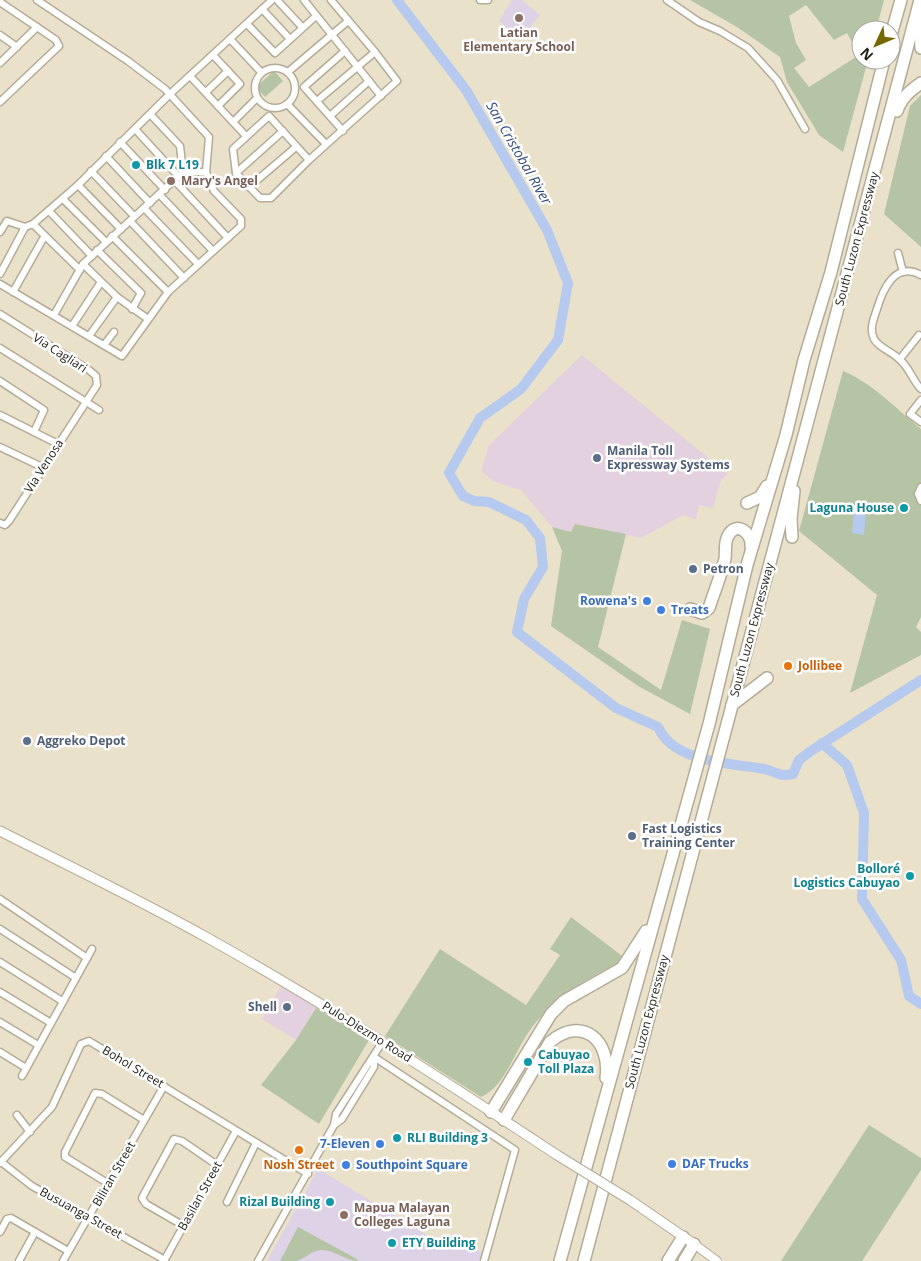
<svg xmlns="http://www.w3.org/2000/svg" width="921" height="1261" font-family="'Open Sans',sans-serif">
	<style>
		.commercial { fill: #e4d1e0 }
		.education { fill: #ded2e7 }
		.green { fill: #b5c4a4; fill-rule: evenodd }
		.water { fill: #b5caee }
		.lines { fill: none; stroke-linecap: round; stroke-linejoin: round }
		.river { stroke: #b5caee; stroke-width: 10 }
		.minor-casing { stroke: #b5ac97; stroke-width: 9 }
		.tertiary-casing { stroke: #b5ac97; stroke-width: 10 }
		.secondary-casing { stroke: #b5ac97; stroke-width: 11 }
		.motorway-casing { stroke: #b5ac97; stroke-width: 14 }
		.minor { stroke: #fff; stroke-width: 6 }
		.tertiary { stroke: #fff; stroke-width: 8 }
		.secondary { stroke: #fff; stroke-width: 9 }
		.motorway { stroke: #fff; stroke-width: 11 }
		.secondary-bridge-casing { stroke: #b5ac97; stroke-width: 11; stroke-linecap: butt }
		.secondary-bridge { stroke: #fff; stroke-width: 9 }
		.education-dot { fill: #8d6e63; stroke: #fff; stroke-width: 2 }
		.culture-dot { fill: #0f9aa8; stroke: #fff; stroke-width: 2 }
		.service-dot { fill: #5c6f8a; stroke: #fff; stroke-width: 2 }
		.shop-dot { fill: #3f7fe0; stroke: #fff; stroke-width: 2 }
		.food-dot { fill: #e8710a; stroke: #fff; stroke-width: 2 }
		.labels { text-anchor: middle; stroke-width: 5; stroke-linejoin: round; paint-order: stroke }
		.education-label { font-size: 12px; font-weight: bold; fill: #785e54; stroke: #fff; text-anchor: start }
		.culture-label { font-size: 12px; font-weight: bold; fill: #0d838f; stroke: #fff; text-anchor: start }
		.street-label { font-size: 12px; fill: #201d15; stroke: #fff }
		.service-label { font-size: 12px; font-weight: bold; fill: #4e5e75; stroke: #fff; text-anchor: start }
		.shop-label { font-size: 12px; font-weight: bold; fill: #366cbe; stroke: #fff; text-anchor: start }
		.food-label { font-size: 12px; font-weight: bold; fill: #c56008; stroke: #fff; text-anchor: start }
		.water-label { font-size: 14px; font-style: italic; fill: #324c7c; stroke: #fff }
	</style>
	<rect width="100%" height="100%" fill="#eae1cb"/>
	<!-- commercial -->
	<g class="commercial">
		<polygon points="582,355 728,474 721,480 713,508 699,505 696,519 683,515 641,538 576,524 572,533 552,527 521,490 495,482 481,471 489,445"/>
		<polygon points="281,986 316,1008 296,1040 262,1019"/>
	</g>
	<!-- education -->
	<g class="education">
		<polygon points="512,0 522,0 540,15 520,39 499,21"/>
		<polygon points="318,1169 429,1236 483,1252 481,1261 267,1261"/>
	</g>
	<!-- green -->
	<g class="green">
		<path d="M690,0H884L876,30H861V60H868L843,152L819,135L787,82L780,57L737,27ZM806,5L834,40L847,33L859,55L809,87L794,68L806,60L796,43L789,16Z"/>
		<polygon points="274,71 283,81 265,97 256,87"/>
		<polygon points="921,95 921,247 884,214 910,106"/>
		<path d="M843,371C874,384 895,408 921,429V617L916,627L921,632V655L850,693L877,595L799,531Z"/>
		<polygon points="575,524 626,534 598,647 661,690 682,620 710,629 690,714 638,686 551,626 562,551 552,527 571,532"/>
		<path d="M571,917L626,959C590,977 558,994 533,1026C515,1048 507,1085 481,1097L385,1036L440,949L526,1005L560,955L550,949Z"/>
		<polygon points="316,1008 369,1040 319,1124 261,1085 296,1040"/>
		<polygon points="869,1125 921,1158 921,1170 862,1261 781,1261"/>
		<path d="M298,1227L357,1259L358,1261C345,1261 336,1250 321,1250C310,1251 305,1259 296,1261C291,1261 285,1261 280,1261Z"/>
	</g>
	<!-- water -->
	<polygon class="water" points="854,511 866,513 864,535 852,533"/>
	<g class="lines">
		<!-- river -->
		<g class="river">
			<path d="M397,0L466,90L547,230L568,283L558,340L521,389L480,418L449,473L463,496L474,501L489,502L526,520L540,538L543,567L524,599L517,632L616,708L658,727C674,763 730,763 764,769C778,772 777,777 793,774L799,760L811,751L921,680"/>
			<polyline points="822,743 847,765 864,813 862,899 901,960 909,996 921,1004"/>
		</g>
		<!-- minor casing -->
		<g class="minor-casing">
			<g id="minor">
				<polyline points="277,0 302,27"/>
				<polyline points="304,0 381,96"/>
				<polyline points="480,0 488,0"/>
				<polyline points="667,0 699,22 720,31 748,48 777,80 805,129"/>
				<polyline points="0,2 56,40 59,46 0,102"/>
				<polyline points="262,9 290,39"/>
				<polyline points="247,24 275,53 316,16"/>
				<polyline points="0,35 17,47"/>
				<polyline points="230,39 261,72"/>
				<polyline points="213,55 240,84 218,106"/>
				<polyline points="0,63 37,27"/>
				<circle cx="275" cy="88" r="20"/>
				<polyline points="288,72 348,21"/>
				<polyline points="190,76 246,136"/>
				<polyline points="206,92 228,71"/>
				<polyline points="317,101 375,52"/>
				<polyline points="287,104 326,144"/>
				<polyline points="151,115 180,146 183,172"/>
				<polyline points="330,116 369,81"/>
				<polyline points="233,122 257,98"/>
				<polyline points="135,129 179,177"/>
				<polyline points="343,131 304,87 345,51"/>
				<polyline points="120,142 165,190"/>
				<polyline points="106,156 150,203"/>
				<polyline points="309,160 269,116 233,149 236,173 260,198 271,198 309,160 397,81 375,52 331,0"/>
				<polyline points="91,171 134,216"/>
				<polyline points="236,173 283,131"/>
				<polyline points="175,181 228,238"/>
				<polyline points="78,185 121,229"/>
				<polyline points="249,187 296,147"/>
				<polyline points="160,195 213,251"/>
				<polyline points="63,199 106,242"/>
				<polyline points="144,208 198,264"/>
				<polyline points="49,211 92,256"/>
				<polyline points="130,221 184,278"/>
				<polyline points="33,224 80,270"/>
				<polyline points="0,232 7,221 25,227 33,224 78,185 170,94 272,0"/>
				<polyline points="112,236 168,292"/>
				<polyline points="97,250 141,293 132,309"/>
				<polyline points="898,253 903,272"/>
				<polyline points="83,264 117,297 148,319"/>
				<polyline points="0,274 25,227"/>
				<path d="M921,275C895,261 883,289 877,309C874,318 869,329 874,339C879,348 891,351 898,358C909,366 912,380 921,389"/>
				<polyline points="0,284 122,356 168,292 241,226 241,219 214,191 206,172 209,137 165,89 128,61 37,0"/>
				<polyline points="13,292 44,237"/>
				<polyline points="0,314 89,370 96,376 97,385 9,521 5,525 0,523"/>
				<polyline points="54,315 83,264 183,172 206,172"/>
				<polyline points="72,326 101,282"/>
				<polyline points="89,336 117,297"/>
				<polyline points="104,345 114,332"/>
				<polyline points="0,348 99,410"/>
				<polyline points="900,359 919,335"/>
				<polyline points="0,381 44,410 34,432"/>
				<polyline points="921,400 910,414 921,422"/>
				<polyline points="0,415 58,444"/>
				<polyline points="0,447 42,467"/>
				<polyline points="921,487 918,494 921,501"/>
				<polyline points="0,899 87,958"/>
				<polyline points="0,929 76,978"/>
				<polyline points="0,962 62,1001"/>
				<polyline points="0,992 51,1023"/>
				<polyline points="0,1022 38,1045"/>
				<polyline points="0,1052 26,1068"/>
				<polyline points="374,1057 515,1150 484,1261"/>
				<polyline points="22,1076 92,949"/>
				<polyline points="17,1115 30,1132"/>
				<polyline points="334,1125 342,1119 374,1067 374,1057"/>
				<polyline points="0,1161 32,1186 165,1260"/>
				<polyline points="0,1163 52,1107 81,1044 89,1041 308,1174"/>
				<polyline points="109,1184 65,1157 65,1152 95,1093 102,1094 144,1120"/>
				<polyline points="227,1202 256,1143"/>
				<polyline points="184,1226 146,1204 142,1198 174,1139 182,1141 217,1165"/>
				<polyline points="0,1232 7,1219 11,1218 68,1251"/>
				<polyline points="19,1261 35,1232"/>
				<polyline points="63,1261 164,1086"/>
				<polyline points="164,1261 236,1131"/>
				<polyline points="258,1261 334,1125 336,1114 383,1041"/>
			</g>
		</g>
		<!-- tertiary casing -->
		<g class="tertiary-casing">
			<polyline id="tertiary" points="694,1244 717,1261"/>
		</g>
		<!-- secondary casing -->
		<g class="secondary-casing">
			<g id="secondary">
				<path d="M0,831C69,866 138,899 206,937C326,1004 442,1079 557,1155"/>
				<polyline points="630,1200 694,1244"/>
			</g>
		</g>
		<!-- motorway casing -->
		<g class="motorway-casing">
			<g id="motorway">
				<polyline points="920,22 921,48"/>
				<polyline points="891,35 901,0"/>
				<path d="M897,111C901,98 910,91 921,83"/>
				<polyline points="747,503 760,497 767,486"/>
				<polyline points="792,537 791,519 794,491"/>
				<path d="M690,609L702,613L709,608C714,592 721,576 725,559C726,552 724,543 728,536C736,520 753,533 751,547"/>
				<polyline points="732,705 767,678"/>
				<polyline points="491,1112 551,1014 564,1001 622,968 646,931"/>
				<path d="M504,1120L550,1042C582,1015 611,1040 606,1078"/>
				<polyline points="560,1261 709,724 747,565 786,435 804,360 831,272 884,60"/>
				<polyline points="584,1261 920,0"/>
				<polyline points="668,1261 683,1237"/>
				<polyline points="684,1261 694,1244"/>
			</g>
		</g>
		<!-- minor -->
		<use href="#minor" class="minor"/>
		<!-- tertiary -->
		<use href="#tertiary" class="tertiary"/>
		<!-- secondary -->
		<use href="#secondary" class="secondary"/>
		<!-- motorway -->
		<use href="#motorway" class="motorway"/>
		<!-- secondary-bridge casing -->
		<g class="secondary-bridge-casing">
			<polyline id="secondary-bridge" points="557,1155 630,1200"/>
		</g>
		<!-- secondary-bridge -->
		<use href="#secondary-bridge" class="secondary-bridge"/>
	</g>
	<!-- markers -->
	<g class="education-dot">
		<circle cx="519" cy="18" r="5"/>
		<circle cx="171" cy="181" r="5"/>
		<circle cx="344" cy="1215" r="5"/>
	</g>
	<g class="culture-dot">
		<circle cx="136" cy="165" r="5"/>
		<circle cx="904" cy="508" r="5"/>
		<circle cx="910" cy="876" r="5"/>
		<circle cx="528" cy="1062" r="5"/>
		<circle cx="397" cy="1138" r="5"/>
		<circle cx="330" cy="1202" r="5"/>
		<circle cx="392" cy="1243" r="5"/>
	</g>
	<g class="service-dot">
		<circle cx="597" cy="458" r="5"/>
		<circle cx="693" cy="569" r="5"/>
		<circle cx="27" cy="741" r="5"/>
		<circle cx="632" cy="836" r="5"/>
		<circle cx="287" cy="1007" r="5"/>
	</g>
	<g class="shop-dot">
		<circle cx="647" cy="601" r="5"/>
		<circle cx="661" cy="610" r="5"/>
		<circle cx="380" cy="1144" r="5"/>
		<circle cx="672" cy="1164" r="5"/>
		<circle cx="346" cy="1165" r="5"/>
	</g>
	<g class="food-dot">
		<circle cx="788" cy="666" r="5"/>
		<circle cx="299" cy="1150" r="5"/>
	</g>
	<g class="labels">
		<!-- education labels -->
		<g class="education-label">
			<text x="519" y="37" text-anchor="middle">Latian<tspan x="519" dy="14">Elementary School</tspan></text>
			<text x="181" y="185">Mary's Angel</text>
			<text x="354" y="1212">Mapua Malayan<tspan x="354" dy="14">Colleges Laguna</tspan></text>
		</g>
		<!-- culture labels -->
		<g class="culture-label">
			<text x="146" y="169">Blk 7 L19</text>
			<text x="894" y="512" text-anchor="end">Laguna House</text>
			<text x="900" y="873" text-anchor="end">Bolloré<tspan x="900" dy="14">Logistics Cabuyao</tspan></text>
			<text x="538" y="1059">Cabuyao<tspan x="538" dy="14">Toll Plaza</tspan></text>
			<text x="407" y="1142">RLI Building 3</text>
			<text x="320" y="1206" text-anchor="end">Rizal Building</text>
			<text x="402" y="1247">ETY Building</text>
		</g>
		<!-- street labels -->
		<g class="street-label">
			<text transform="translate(857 239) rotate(-75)" y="4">South Luzon Expressway</text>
			<text transform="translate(60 353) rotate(33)" y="4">Via Cagliari</text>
			<text transform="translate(44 466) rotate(-57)" y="4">Via Venosa</text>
			<text transform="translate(752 630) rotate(-75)" y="4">South Luzon Expressway</text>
			<text transform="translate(647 1022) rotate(-75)" y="4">South Luzon Expressway</text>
			<text transform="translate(367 1032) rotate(32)" y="4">Pulo-Diezmo Road</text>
			<text transform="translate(133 1067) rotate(31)" y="4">Bohol Street</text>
			<text transform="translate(114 1174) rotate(-60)" y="4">Biliran Street</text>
			<text transform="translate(200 1196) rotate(-61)" y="4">Basilan Street</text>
			<text transform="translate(81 1213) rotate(29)" y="4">Busuanga Street</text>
		</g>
		<!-- service labels -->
		<g class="service-label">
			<text x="607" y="455">Manila Toll<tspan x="607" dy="14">Expressway Systems</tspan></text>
			<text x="703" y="573">Petron</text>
			<text x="37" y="745">Aggreko Depot</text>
			<text x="642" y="833">Fast Logistics<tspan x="642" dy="14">Training Center</tspan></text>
			<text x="277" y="1011" text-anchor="end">Shell</text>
		</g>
		<!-- shop labels -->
		<g class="shop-label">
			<text x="637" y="605" text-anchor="end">Rowena's</text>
			<text x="671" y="614">Treats</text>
			<text x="370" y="1148" text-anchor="end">7-Eleven</text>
			<text x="682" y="1168">DAF Trucks</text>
			<text x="356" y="1169">Southpoint Square</text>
		</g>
		<!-- food labels -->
		<g class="food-label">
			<text x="798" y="670">Jollibee</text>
			<text x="299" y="1169" text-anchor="middle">Nosh Street</text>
		</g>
		<!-- water labels -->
		<g class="water-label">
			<text transform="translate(519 153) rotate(60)" y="5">San Cristobal River</text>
		</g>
	</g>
	<!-- north arrow -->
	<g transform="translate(876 45) rotate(226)"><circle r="24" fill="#ffffff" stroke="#a6a5a1"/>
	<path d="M0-4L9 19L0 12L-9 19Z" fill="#766800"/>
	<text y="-8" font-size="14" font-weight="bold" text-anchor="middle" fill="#201d15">N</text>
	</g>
</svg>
